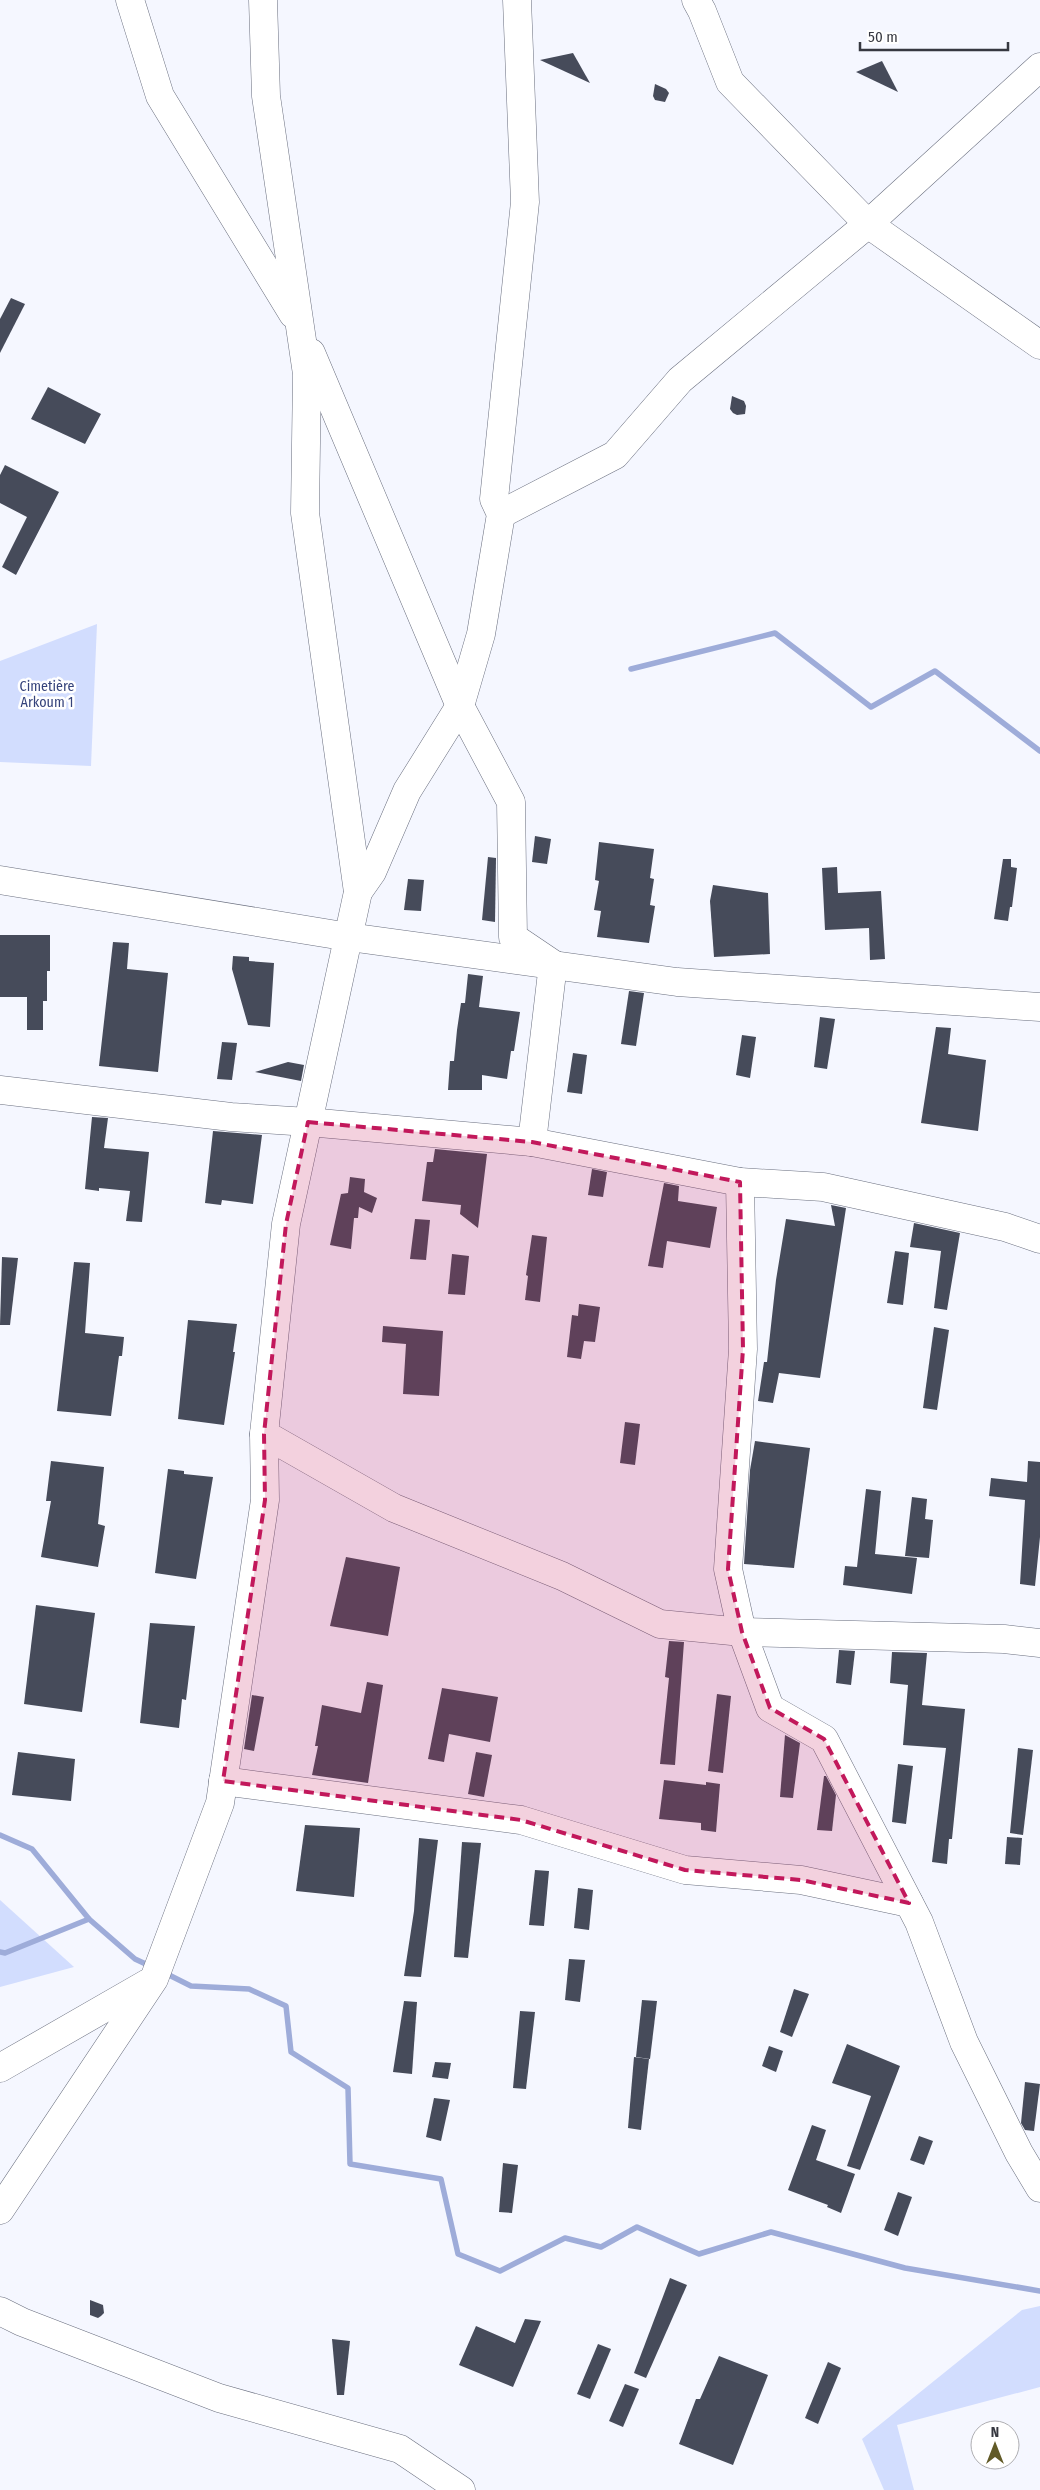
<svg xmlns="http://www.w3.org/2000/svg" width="1040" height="2490" font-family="'Fira Sans Condensed',sans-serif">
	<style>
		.green { fill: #d2ddfe }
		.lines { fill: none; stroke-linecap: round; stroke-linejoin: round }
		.stream { stroke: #9eacd9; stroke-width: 5.5 }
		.building { fill: #464b5a }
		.minor-casing { stroke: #6a6f7f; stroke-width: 29 }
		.minor { stroke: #fff; stroke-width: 28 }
		.marked { fill: #c2185b; fill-opacity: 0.2; stroke: #c2185b; stroke-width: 4; stroke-dasharray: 10 6; stroke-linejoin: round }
		.labels { text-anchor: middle; stroke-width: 5; stroke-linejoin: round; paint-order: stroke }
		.park-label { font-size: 14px; fill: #35437b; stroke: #fff }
	</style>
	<rect width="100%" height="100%" fill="#f5f7ff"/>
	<!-- green -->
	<g class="green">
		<polygon points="97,624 91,766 0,762 0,661"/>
		<polygon points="0,1900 74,1967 0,1987"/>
		<polygon points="1040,2306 1040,2387 897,2425 914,2490 884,2490 862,2439 1022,2310"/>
	</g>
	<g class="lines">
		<!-- stream -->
		<g class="stream">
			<polyline points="631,669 775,633 871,707 935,671 1040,751"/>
			<polyline points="0,1835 32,1849 89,1919 135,1959 150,1966"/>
			<polyline points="0,1952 5,1953 89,1919"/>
			<polyline points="163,1972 191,1986 249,1989 286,2006 291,2052 348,2088 350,2164 441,2179 458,2254 500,2271 565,2238 601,2247 637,2227 699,2254 771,2232 905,2268 1040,2291"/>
		</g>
	</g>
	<!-- building -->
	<g class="building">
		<polygon points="573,53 590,83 540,60"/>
		<polygon points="882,61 898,92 856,72"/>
		<polygon points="655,84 666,89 669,93 665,102 655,100 653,96"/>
		<polygon points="11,298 25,304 0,353 0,319"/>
		<polygon points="48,387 101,414 85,444 31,419"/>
		<polygon points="732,396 744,401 746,406 745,414 737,415 733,413 730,409"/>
		<polygon points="5,465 59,492 16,575 2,567 27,517 0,503 0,475"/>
		<polygon points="535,836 551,839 547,864 532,862"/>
		<polygon points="599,842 654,849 650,878 654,879 650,905 655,906 649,943 597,937 601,911 594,910 599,881 595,880"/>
		<polygon points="488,857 496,858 495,922 482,920"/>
		<polygon points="1003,859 1011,859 1011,867 1017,868 1012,907 1010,907 1008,921 994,919"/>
		<polygon points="837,867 838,893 881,891 885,959 870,960 869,928 825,930 822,868"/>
		<polygon points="408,879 424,880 421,911 404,910"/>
		<polygon points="713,885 768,893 770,954 714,957 710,901"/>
		<polygon points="0,935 50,935 50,971 47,971 47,1001 43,1001 43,1030 27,1030 27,997 0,997"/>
		<polygon points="113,942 129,943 127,969 168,973 158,1072 99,1066"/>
		<polygon points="233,956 249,957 249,961 274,963 270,1027 248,1025 232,969"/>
		<polygon points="468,974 483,976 479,1007 520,1012 514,1051 511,1051 507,1079 482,1075 482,1090 448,1090 450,1061 454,1061 457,1030 461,1003 465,1003"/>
		<polygon points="629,991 644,993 636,1046 621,1044"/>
		<polygon points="820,1017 835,1019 827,1069 814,1067"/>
		<polygon points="936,1027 951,1028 948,1054 986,1060 978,1131 921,1123"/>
		<polygon points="742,1035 756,1037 750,1078 736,1075"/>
		<polygon points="222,1042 237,1043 232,1080 217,1079"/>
		<polygon points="573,1053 587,1055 582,1094 567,1092"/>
		<polygon points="288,1062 304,1065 301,1081 255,1072"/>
		<polygon points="92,1117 108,1118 104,1148 149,1152 142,1222 126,1221 130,1191 99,1188 99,1191 85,1189"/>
		<polygon points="213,1131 262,1135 253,1204 222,1200 221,1205 205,1203"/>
		<polygon points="435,1149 487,1154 478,1228 460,1214 461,1205 422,1201 427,1162 433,1162"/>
		<polygon points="592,1169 607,1172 603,1197 588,1195"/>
		<polygon points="350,1177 365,1179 364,1192 377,1198 372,1213 359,1207 358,1218 354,1218 351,1249 330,1245 341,1194 348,1193"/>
		<polygon points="664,1183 679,1186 678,1201 717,1207 710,1248 667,1241 663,1268 648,1266"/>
		<polygon points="831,1205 846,1208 820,1378 779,1373 773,1403 758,1401 764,1362 767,1362 776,1280 786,1219 835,1226"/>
		<polygon points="415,1219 430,1220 426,1260 410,1259"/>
		<polygon points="914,1223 960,1233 947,1310 934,1308 941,1251 910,1247"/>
		<polygon points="532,1235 547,1237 540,1302 525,1300 528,1276 526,1275"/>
		<polygon points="895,1251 909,1253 903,1305 887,1303"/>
		<polygon points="452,1254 469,1256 465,1295 448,1294"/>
		<polygon points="2,1257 18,1258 10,1325 0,1325"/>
		<polygon points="74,1262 90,1263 85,1333 124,1337 122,1356 119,1356 111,1416 57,1411"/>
		<polygon points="579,1304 600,1307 595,1342 584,1341 581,1359 567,1357 572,1315 578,1316"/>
		<polygon points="188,1320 237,1324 233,1352 235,1352 224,1425 178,1419"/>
		<polygon points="383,1326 443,1331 439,1396 403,1394 406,1344 382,1342"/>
		<polygon points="934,1327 949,1330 937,1410 923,1408"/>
		<polygon points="625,1422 640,1424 635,1465 620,1463"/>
		<polygon points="755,1441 810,1448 794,1568 744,1564 750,1470"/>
		<polygon points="51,1461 104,1467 98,1524 105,1526 98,1567 41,1557 51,1501 46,1501"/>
		<polygon points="1028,1461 1040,1462 1040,1537 1035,1586 1020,1584 1025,1500 989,1496 991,1478 1027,1482"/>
		<polygon points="168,1469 184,1471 184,1474 213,1477 196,1579 155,1573"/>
		<polygon points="866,1489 881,1491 875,1554 917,1558 912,1594 843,1585 845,1566 857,1567"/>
		<polygon points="912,1497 927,1499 925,1519 933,1520 929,1558 905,1556"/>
		<polygon points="346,1557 400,1567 388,1636 330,1626"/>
		<polygon points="36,1605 95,1613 82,1712 24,1704"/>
		<polygon points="150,1623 195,1626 186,1700 182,1699 179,1728 140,1723"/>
		<polygon points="669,1641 684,1642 675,1765 660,1764 669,1678 665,1677"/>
		<polygon points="839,1650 855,1651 851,1685 836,1683"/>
		<polygon points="892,1652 927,1653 922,1705 965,1709 952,1839 949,1839 947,1864 932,1862 946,1748 903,1745 908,1685 890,1683"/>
		<polygon points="367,1682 383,1685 368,1783 312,1775 318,1746 315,1746 322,1705 361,1713"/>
		<polygon points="442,1688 498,1697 490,1742 449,1734 444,1762 428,1759"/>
		<polygon points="717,1694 731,1696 723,1773 708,1771"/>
		<polygon points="252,1695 264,1697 254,1751 244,1749"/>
		<polygon points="785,1735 800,1743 793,1798 780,1797"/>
		<polygon points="1018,1748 1033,1750 1023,1835 1010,1833"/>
		<polygon points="18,1752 75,1759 71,1801 12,1795"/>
		<polygon points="476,1752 492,1755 484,1797 468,1794"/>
		<polygon points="898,1764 913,1766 906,1824 892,1822"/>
		<polygon points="824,1776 826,1776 836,1795 832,1831 817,1830"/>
		<polygon points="664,1780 706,1785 706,1782 720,1784 716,1832 701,1830 701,1823 659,1819"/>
		<polygon points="305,1825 360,1828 354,1897 296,1891"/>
		<polygon points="1007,1837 1022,1838 1020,1865 1005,1864"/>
		<polygon points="419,1838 438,1840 421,1977 404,1976 414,1911"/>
		<polygon points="462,1842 481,1843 468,1958 454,1957"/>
		<polygon points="535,1870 549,1871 544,1926 529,1925"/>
		<polygon points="578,1888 593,1890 589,1930 574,1928"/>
		<polygon points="569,1959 585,1960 580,2002 565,2000"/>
		<polygon points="794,1989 809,1994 792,2037 780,2032"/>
		<polygon points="642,2000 657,2001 650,2059 636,2057"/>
		<polygon points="404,2001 417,2002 412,2074 393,2072"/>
		<polygon points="520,2011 535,2012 526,2089 513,2088"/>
		<polygon points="847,2044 900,2066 860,2170 847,2166 871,2096 832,2083"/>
		<polygon points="769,2046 783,2051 776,2072 762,2066"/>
		<polygon points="634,2057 649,2059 641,2130 628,2128"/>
		<polygon points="435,2062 451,2063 448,2079 432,2077"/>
		<polygon points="1025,2082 1040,2084 1034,2131 1025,2130 1021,2123"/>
		<polygon points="434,2098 450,2100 441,2141 426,2137"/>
		<polygon points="812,2125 826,2130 816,2160 855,2174 841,2213 827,2207 828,2205 788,2190"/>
		<polygon points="919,2136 933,2141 924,2165 910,2160"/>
		<polygon points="503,2163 518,2165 512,2213 499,2212"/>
		<polygon points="898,2192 912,2197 898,2236 884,2230"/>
		<polygon points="670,2278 687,2285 646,2378 634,2373"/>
		<polygon points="90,2300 103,2305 104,2313 101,2316 98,2318 90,2315"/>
		<polygon points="525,2319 541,2321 513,2387 459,2365 476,2326 515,2343"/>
		<polygon points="332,2339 350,2341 344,2395 337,2395"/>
		<polygon points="598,2344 611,2349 590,2399 577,2394"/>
		<polygon points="719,2356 768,2375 733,2465 679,2444 696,2399 700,2399"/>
		<polygon points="828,2362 841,2368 818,2424 805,2418"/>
		<polygon points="625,2384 639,2389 623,2427 609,2421"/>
	</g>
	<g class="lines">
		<!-- minor casing -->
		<g class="minor-casing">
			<g id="minor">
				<polyline points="130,0 160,96 293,314"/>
				<polyline points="696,0 702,11 730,82 868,224 1040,345"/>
				<polyline points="311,353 460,706 511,802 513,937 553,964 532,1142"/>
				<polyline points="501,514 615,455 680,380 868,224 1040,67"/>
				<polyline points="0,880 349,937 677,982 1040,1007"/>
				<polyline points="358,892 372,872 407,791 460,706 481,634 501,514 494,499 525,202 517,0"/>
				<polyline points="0,1090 231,1117 308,1122 532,1142 740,1182 823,1187 1005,1227 1040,1239"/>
				<polyline points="740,1182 743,1349 728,1569 742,1632 770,1708 824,1739 919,1922 964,2042 1019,2153 1040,2188"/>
				<polyline points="264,1434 394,1508 562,1576 660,1624 742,1632 1004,1639 1040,1643"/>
				<polyline points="223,1781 521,1820 685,1870 801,1880 909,1903"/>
				<polyline points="0,2068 148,1983"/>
				<polyline points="0,2210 154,1979 220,1803 265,1500 264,1434 286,1224 358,892 305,513 307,374 266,96 263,0"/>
				<polyline points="0,2311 22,2322 219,2398 400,2449 461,2490"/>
			</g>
		</g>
		<!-- minor -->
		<use href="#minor" class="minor"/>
	</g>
	<!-- marked area -->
	<path class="marked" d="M308,1122L532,1142L740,1182L743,1349L728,1569L742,1632L770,1708L824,1739L909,1903L801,1880L685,1870L521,1820L223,1781L265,1500L264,1434L286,1224Z"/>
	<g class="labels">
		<!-- park labels -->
		<g class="park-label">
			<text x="47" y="691">Cimetière<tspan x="47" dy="16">Arkoum 1</tspan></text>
		</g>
	</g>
	<!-- north arrow -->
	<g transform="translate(995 2445)"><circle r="24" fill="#ffffff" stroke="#afafb3"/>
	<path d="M0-4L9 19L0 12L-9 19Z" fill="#615a27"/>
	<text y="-8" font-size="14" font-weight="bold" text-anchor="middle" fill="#363840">N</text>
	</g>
	<!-- scale -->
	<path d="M860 42v8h148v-8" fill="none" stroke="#363840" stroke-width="2.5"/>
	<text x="868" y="42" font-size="15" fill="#363840" stroke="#ffffff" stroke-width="4" paint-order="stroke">50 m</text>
</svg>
